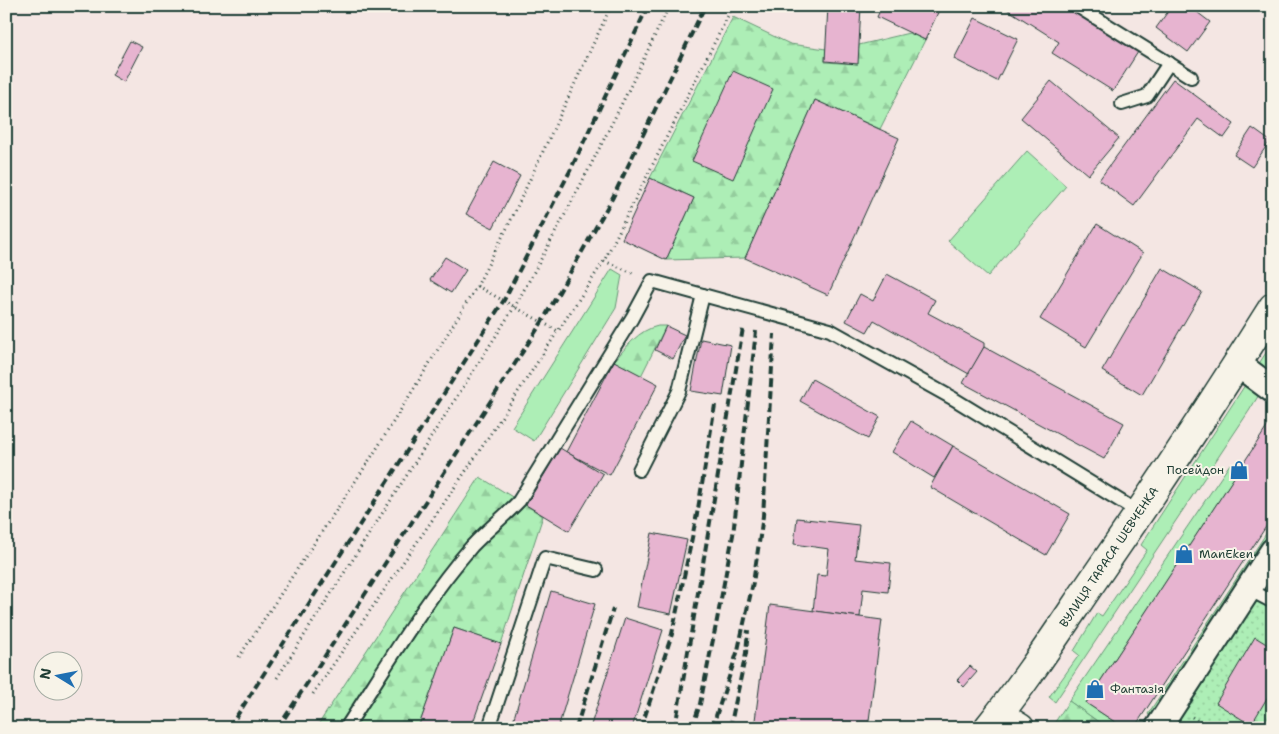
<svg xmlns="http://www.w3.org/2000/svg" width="1279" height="734" font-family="'Shantell Sans',sans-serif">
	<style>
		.grass { fill: #adeeb6; stroke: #669675 }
		.forest { fill: url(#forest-firs); stroke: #669675 }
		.garden { fill: url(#garden-dots); stroke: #669675 }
		.building { fill: #e7b4d0; stroke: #1f3d34 }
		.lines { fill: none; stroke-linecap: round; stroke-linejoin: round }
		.service-casing { stroke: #1f3d34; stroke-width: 16 }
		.minor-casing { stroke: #1f3d34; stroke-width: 29 }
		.tertiary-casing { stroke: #1f3d34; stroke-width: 31 }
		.secondary-casing { stroke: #1f3d34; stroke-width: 31 }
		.path { stroke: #1f3d34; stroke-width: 3; stroke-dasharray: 1 4; stroke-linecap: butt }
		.service { stroke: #f7f3e8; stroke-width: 12 }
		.minor { stroke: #f7f3e8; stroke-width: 25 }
		.tertiary { stroke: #f7f3e8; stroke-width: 28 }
		.secondary { stroke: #f7f3e8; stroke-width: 28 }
		.rail { stroke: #1f3d34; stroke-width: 4; stroke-dasharray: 8 4; stroke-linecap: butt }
		.labels { text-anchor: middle; stroke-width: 4; stroke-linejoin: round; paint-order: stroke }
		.poi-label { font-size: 12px; fill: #1f3d34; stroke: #f7f3e8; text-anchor: start }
		.street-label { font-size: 12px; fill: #1f3d34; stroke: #f7f3e8 }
	</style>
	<defs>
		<pattern id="forest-firs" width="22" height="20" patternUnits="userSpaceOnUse" patternTransform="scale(1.25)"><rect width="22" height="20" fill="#adeeb6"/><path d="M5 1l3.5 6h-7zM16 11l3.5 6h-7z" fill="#94cd9d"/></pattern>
		<pattern id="garden-dots" width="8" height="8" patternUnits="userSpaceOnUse" patternTransform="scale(1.25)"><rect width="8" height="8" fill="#adeeb6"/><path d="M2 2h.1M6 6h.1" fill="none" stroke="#94cd9d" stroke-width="1.8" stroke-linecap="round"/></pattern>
	</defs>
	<rect width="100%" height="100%" fill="#f4e6e3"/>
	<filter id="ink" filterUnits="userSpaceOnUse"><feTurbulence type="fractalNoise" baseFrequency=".02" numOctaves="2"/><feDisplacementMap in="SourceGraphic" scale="10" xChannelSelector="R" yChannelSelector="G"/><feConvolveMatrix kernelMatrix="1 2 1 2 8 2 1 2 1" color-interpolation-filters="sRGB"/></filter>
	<g filter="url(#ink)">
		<!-- grass -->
		<g class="grass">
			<polygon points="1027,151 1066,186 988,276 948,241"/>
			<polygon points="612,269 622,275 616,308 534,441 512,427"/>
			<polygon points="1273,342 1273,372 1249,411 1055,702 1049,697 1079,655 1074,651 1097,613 1102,616 1147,550 1141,545"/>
			<polygon points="1230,464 1239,470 1086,703 1124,728 1107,728 1069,701"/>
			<polygon points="1273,523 1273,602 1158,727 1148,714"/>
		</g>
		<!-- forest -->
		<g class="forest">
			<polygon points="733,17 790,44 826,49 825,62 857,64 859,45 909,33 925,40 880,129 815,100 745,258 666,260 694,198 650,178"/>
			<path d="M658,326H666L641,376L614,361C627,347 638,330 658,326Z"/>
			<polygon points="480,477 543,516 501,644 454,628 418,728 316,728"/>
			<polygon points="1069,701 1107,728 1051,728"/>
		</g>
		<!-- garden -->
		<polygon class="garden" points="1248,588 1273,602 1273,722 1269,728 1158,728"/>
		<!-- building -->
		<g class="building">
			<polygon points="828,6 861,6 858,64 825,61"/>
			<polygon points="882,6 941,6 925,40 877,17"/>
			<polygon points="1002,6 1066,6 1138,52 1113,91 1052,53 1059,42"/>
			<polygon points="1172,6 1189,6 1210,22 1188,52 1156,28"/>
			<polygon points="975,18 1018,39 997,81 954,59"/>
			<polygon points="130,41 142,47 124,82 112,75"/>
			<polygon points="733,71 773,89 733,179 692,161"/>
			<polygon points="1173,79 1234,124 1224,138 1198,119 1134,206 1099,180"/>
			<polygon points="1051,81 1119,138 1088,175 1021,118"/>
			<polygon points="815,100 899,138 828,295 745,258"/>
			<polygon points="1252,128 1270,141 1252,167 1234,155"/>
			<polygon points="494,162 520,176 493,228 466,214"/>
			<polygon points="650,178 694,198 666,260 622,239"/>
			<polygon points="1097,224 1143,253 1086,347 1040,319"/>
			<polygon points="445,257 466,270 451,293 430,280"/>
			<polygon points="1162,268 1202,292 1142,395 1102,371"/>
			<polygon points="887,274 935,300 928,313 984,343 984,347 969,374 874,320 867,332 846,321 860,294 873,301"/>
			<polygon points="666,326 685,335 673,359 655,350"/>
			<polygon points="701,339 731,345 723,396 691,391"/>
			<polygon points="984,347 1124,423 1104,459 963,383"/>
			<polygon points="614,361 658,384 610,475 566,452"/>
			<polygon points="812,379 880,417 868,439 800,401"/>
			<polygon points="1273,418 1273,516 1134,728 1124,728 1086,703"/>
			<polygon points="911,421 953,446 934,478 892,452"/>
			<polygon points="953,446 1070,514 1046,555 930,487"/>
			<polygon points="560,448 603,474 569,531 526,505"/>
			<polygon points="797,518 859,525 855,559 891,563 888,592 863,589 860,617 813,611 817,575 826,576 829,549 794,544"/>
			<polygon points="652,533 687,540 671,614 637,607"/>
			<polygon points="551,591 595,604 558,728 511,728"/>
			<polygon points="770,605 882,620 868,728 754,728"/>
			<polygon points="625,618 663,630 632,728 590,728"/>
			<polygon points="454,628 501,644 471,728 418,728"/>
			<polygon points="1255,637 1273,648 1273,688 1251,725 1216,703"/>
			<polygon points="970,666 977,672 964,687 957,680"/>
		</g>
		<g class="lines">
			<!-- service casing -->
			<g class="service-casing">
				<g id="service">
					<polyline points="1077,6 1191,77"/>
					<polyline points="1122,104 1147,96 1169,63"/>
					<polyline points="639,470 679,391 703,295"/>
					<polyline points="1248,589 1273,602"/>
					<path d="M346,728C386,667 424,601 472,546C487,530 504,517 519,501L632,318L652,281L830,330L954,399L1140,513"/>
					<polyline points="489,728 545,558 596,570"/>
				</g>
			</g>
			<!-- minor casing -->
			<g class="minor-casing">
				<g id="minor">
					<polyline points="1238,364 1273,390"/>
					<polyline points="1158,728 1273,551"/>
				</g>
			</g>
			<!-- tertiary casing -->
			<g class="tertiary-casing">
				<polyline id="tertiary" points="999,715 1020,728"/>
			</g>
			<!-- secondary casing -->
			<g class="secondary-casing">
				<path id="secondary" d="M988,728C1027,680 1061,627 1096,576C1157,488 1216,398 1273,307"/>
			</g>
			<!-- path -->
			<g class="path">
				<polyline points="604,261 635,274"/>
				<polyline points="477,286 558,331"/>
				<polyline points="239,657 376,450 477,286 510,222 611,6"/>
				<path d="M277,678L515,306C570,208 621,108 669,6"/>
				<polyline points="313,694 472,462 604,261 733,6"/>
				<polyline points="1269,694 1273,697"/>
				<polyline points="1192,717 1209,728"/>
				<polyline points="1269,728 1273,722"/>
			</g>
			<!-- service -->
			<use href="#service" class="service"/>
			<!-- minor -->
			<use href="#minor" class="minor"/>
			<!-- tertiary -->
			<use href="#tertiary" class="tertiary"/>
			<!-- secondary -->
			<use href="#secondary" class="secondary"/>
			<!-- rail -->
			<g class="rail">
				<polyline points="229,728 504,300 569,173 648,6"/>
				<polyline points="278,728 542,322 613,197 705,6"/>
				<polyline points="576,728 613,609"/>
				<polyline points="641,728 672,634 698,509 715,405"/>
				<polyline points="675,728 743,328"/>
				<polyline points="692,728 700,704 717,620 733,535 756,331"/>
				<polyline points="711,728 716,716 738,650 753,583 763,516 774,334"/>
				<polyline points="730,728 746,653 748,630"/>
			</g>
		</g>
	</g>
	<!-- icons -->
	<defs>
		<g id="shop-bare" transform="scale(1.5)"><path d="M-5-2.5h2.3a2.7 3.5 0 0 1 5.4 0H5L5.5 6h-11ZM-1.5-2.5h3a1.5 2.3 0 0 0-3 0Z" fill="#1f6fb2" stroke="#f7f3e8" stroke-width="2.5" paint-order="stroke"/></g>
	</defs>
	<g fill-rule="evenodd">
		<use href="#shop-bare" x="1239" y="470"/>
		<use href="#shop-bare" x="1184" y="554"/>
		<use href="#shop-bare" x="1095" y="689"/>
	</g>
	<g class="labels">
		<!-- poi labels -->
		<g class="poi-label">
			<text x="1224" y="474" text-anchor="end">Посейдон</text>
			<text x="1199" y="558">ManEken</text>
			<text x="1110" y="693">Фантазiя</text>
		</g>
		<!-- street labels -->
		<g class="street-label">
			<text transform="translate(1109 557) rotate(-56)" y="4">ВУЛИЦЯ ТАРАСА ШЕВЧЕНКА</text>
		</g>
	</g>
	<!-- margin -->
	<rect width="1279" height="734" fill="none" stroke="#f7f3e8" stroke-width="25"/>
	<rect x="12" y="12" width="1254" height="709" fill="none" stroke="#1f3d34" stroke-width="2" filter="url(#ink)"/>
	<!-- north arrow -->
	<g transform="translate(58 676) rotate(280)"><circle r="24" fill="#f7f3e8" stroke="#a1aaa0"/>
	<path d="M0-4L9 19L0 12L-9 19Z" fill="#1f6fb2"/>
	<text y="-8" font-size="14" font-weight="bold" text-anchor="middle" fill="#1f3d34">N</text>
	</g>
</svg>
